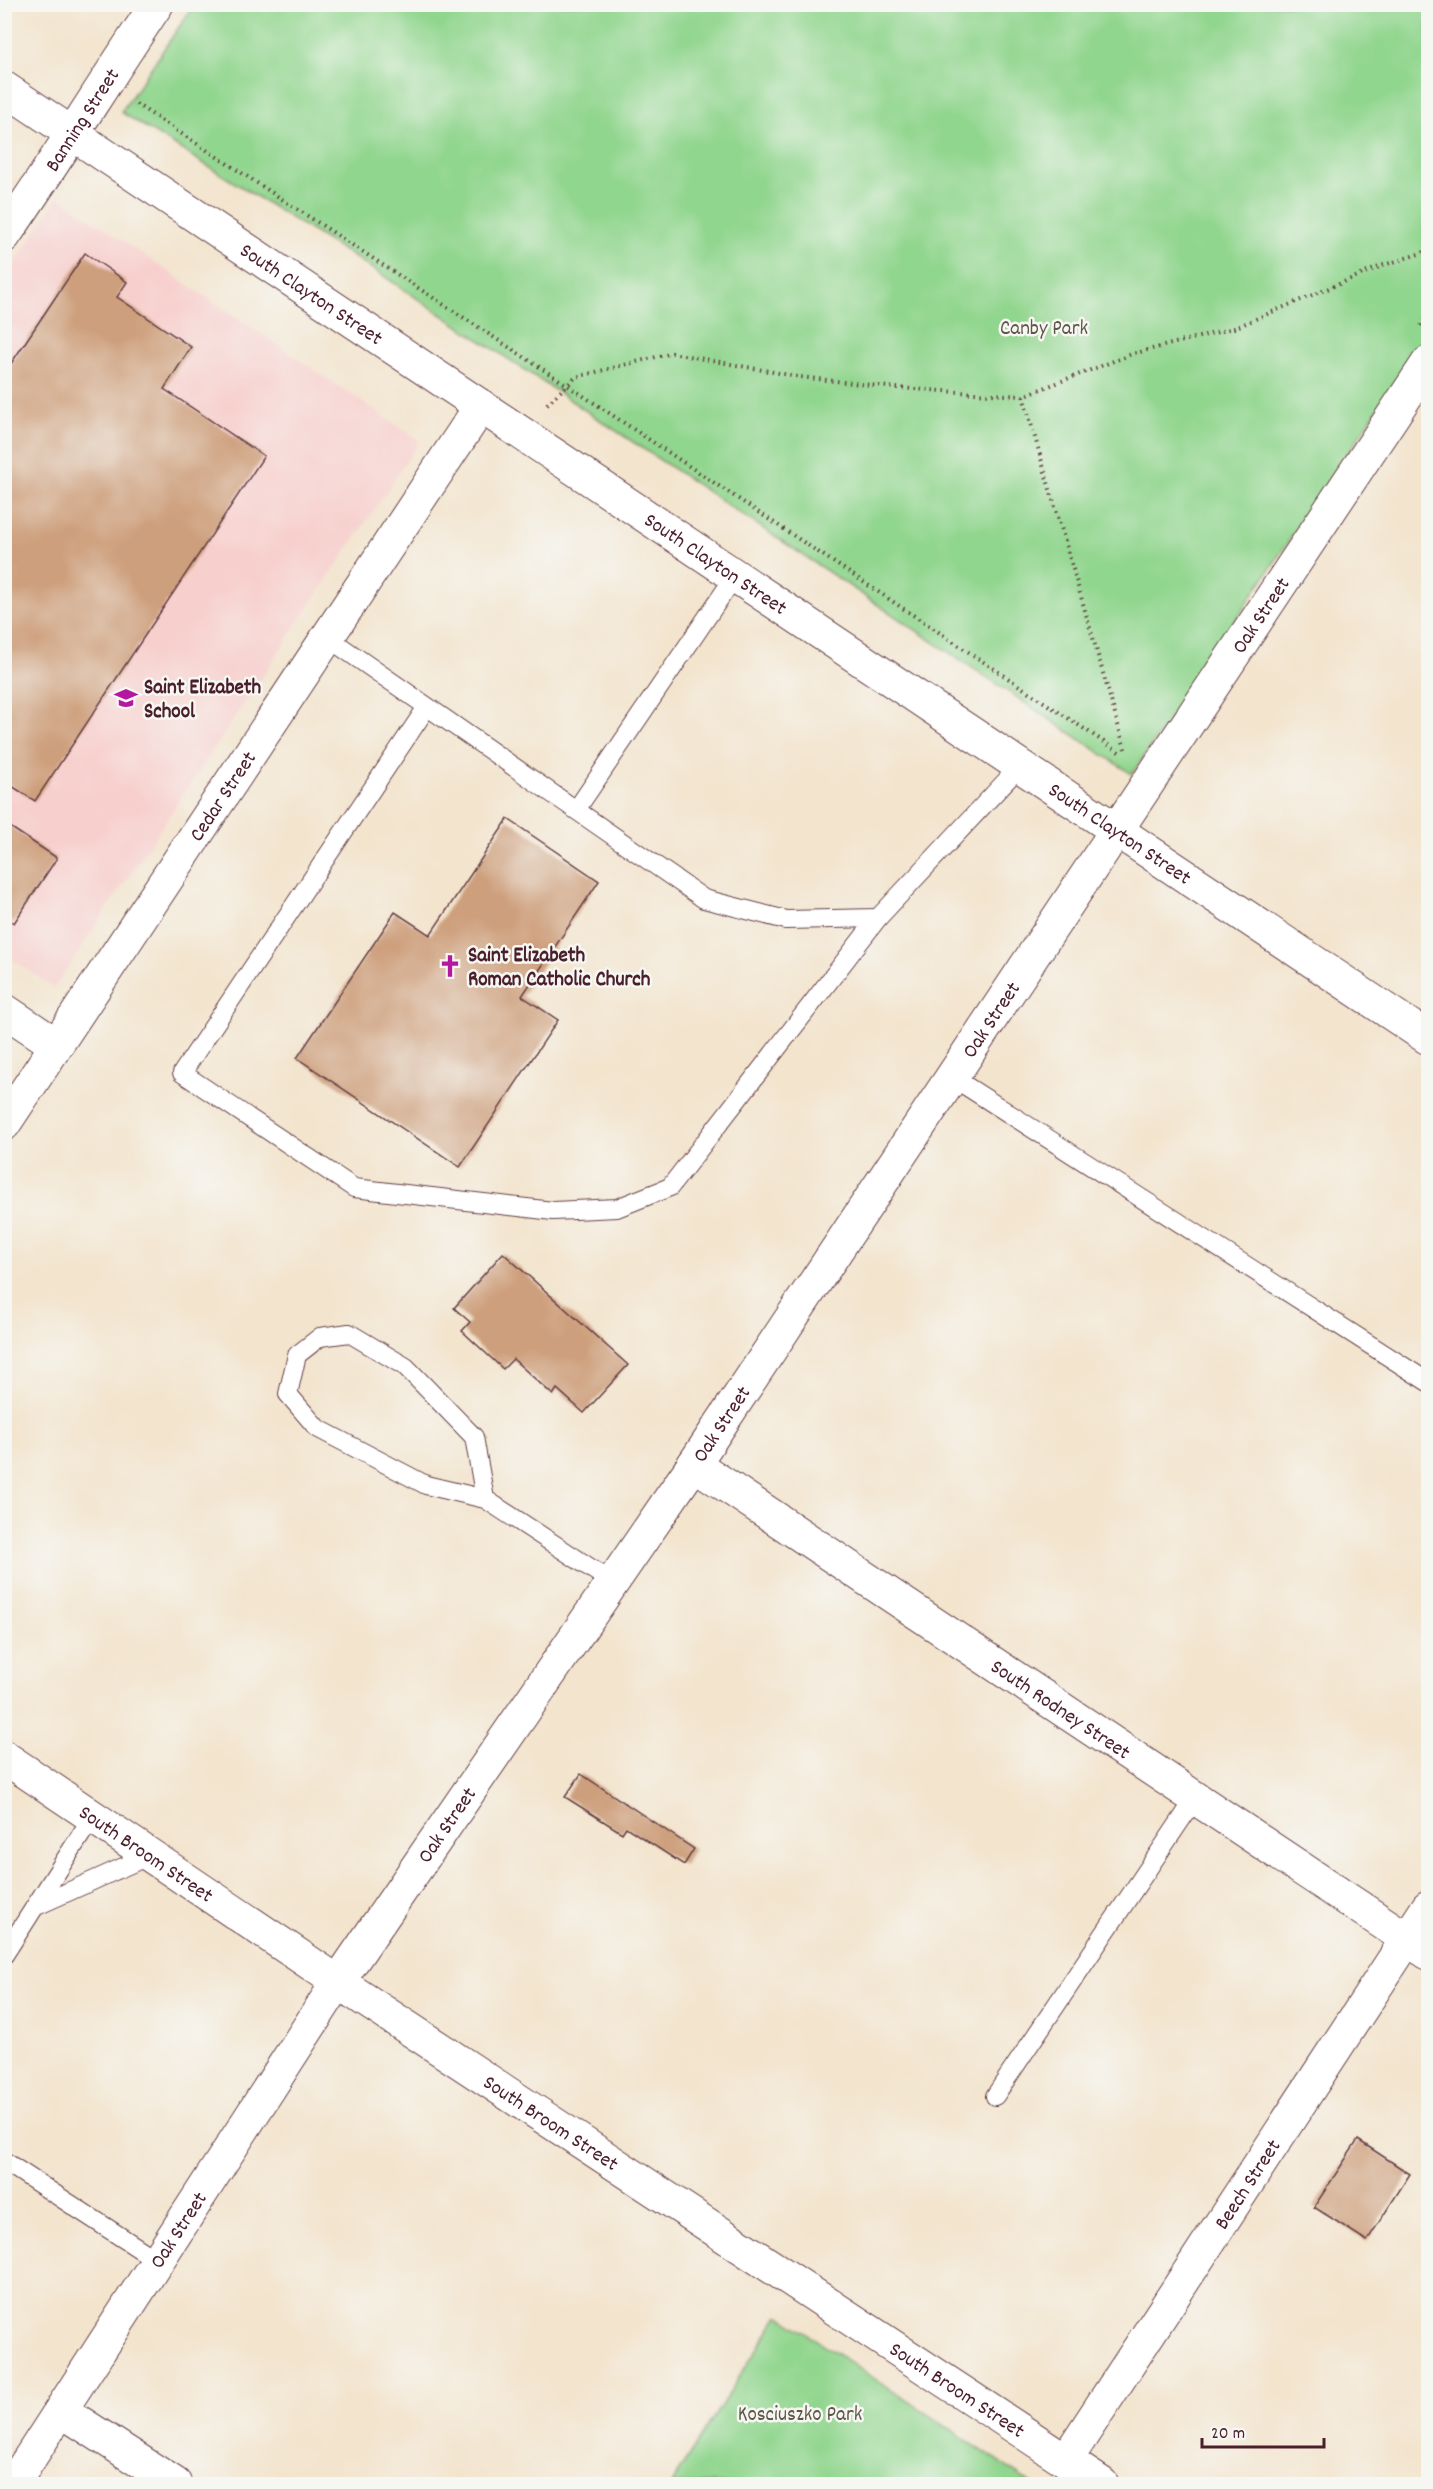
<svg xmlns="http://www.w3.org/2000/svg" width="1433" height="2489" font-family="Dekko,sans-serif">
	<style>
		.built { fill: #f7d0ce }
		.green { fill: #91d68e; stroke: #6e7a5c; stroke-width: 1.5 }
		.building { fill: #cd9f7c }
		.lines { fill: none; stroke-linecap: round; stroke-linejoin: round }
		.service-casing { stroke: #633d43; stroke-width: 20 }
		.minor-casing { stroke: #633d43; stroke-width: 35 }
		.tertiary-casing { stroke: #633d43; stroke-width: 35 }
		.path { stroke: #633d43; stroke-width: 4; stroke-dasharray: 1.5 4.5; stroke-linecap: butt }
		.service { stroke: #fff; stroke-width: 18 }
		.minor { stroke: #fff; stroke-width: 33 }
		.tertiary { stroke: #fff; stroke-width: 33 }
		.labels { text-anchor: middle; stroke-width: 5; stroke-linejoin: round; paint-order: stroke }
		.street-label { font-size: 21px; fill: #4a1f2b; stroke: #f6f6f2 }
		.park-label { font-size: 21px; fill: #5f5649; stroke: #f6f6f2 }
		.poi-label { font-size: 21px; font-weight: bold; fill: #4a1f2b; stroke: #f6f6f2; text-anchor: start }
	</style>
	<rect width="100%" height="100%" fill="#f6f6f2"/>
	<filter id="ink" filterUnits="userSpaceOnUse"><feTurbulence type="fractalNoise" baseFrequency=".0167" numOctaves="2"/><feDisplacementMap in="SourceGraphic" scale="12" xChannelSelector="R" yChannelSelector="G"/><feConvolveMatrix kernelMatrix="1 2 1 2 8 2 1 2 1" color-interpolation-filters="sRGB"/></filter>
	<filter id="wash" filterUnits="userSpaceOnUse"><feTurbulence type="fractalNoise" baseFrequency=".008" numOctaves="4" result="noise"/><feDisplacementMap in="SourceGraphic" scale="24" xChannelSelector="R" yChannelSelector="G"/><feGaussianBlur stdDeviation="1.35" result="paint"/><feColorMatrix in="noise" values="0 0 0 0 0 0 0 0 0 0 0 0 0 0 0 0 0 1.4 0 .05"/><feComposite in="paint" operator="in"/></filter>
	<g filter="url(#wash)">
		<rect width="100%" height="100%" fill="#f3e4cd"/>
		<!-- built -->
		<polygon class="built" points="58,197 420,441 54,988 5,955 5,277"/>
		<!-- green -->
		<g class="green">
			<polygon points="194,5 1428,5 1428,334 1132,774 373,269 121,112"/>
			<polygon points="779,2315 1032,2484 671,2484"/>
		</g>
		<g id="blocks">
			<!-- building -->
			<g class="building">
				<polygon points="85,253 127,282 117,297 191,347 164,389 264,456 35,801 4,781 4,374"/>
				<polygon points="508,819 599,881 522,996 558,1020 460,1167 297,1058 395,912 430,935"/>
				<polygon points="4,823 57,858 14,923 4,917"/>
				<polygon points="503,1253 628,1365 584,1413 557,1389 553,1395 513,1359 503,1369 462,1331 470,1322 454,1308"/>
				<polygon points="581,1774 694,1849 684,1865 626,1827 622,1833 565,1797"/>
				<polygon points="1358,2140 1410,2174 1367,2241 1314,2207"/>
			</g>
		</g>
	</g>
	<g filter="url(#ink)">
		<use href="#blocks" fill-opacity="0" stroke="#633d43" stroke-width="1.5"/>
		<g class="lines">
			<!-- service casing -->
			<g class="service-casing">
				<g id="service">
					<polyline points="327,637 704,899 786,920 878,918"/>
					<polyline points="427,707 182,1073 354,1188 553,1211 617,1208 670,1187 878,918 1020,766"/>
					<polyline points="576,810 735,576"/>
					<polyline points="952,1077 1428,1382"/>
					<polyline points="485,1499 426,1485 317,1428 288,1394 297,1355 320,1337 349,1333 406,1367 474,1437 485,1499 612,1582"/>
					<polyline points="39,1905 150,1855"/>
					<polyline points="4,1955 93,1816"/>
					<polyline points="995,2096 1195,1799"/>
					<polyline points="4,2161 158,2261"/>
				</g>
			</g>
			<!-- minor casing -->
			<g class="minor-casing">
				<g id="minor">
					<path id="s1" d="M4,88L1428,1038"/>
					<path id="s2" d="M4,236C57,160 105,81 157,4"/>
					<polyline points="4,1010 55,1044"/>
					<path id="s3" d="M4,1124L481,406"/>
					<path id="s4" d="M694,1464L1428,1953"/>
					<polyline points="62,2411 175,2484"/>
					<path id="s5" d="M1066,2460L1428,1907"/>
					<path id="s6" d="M13,2484L338,1982L694,1464L1428,363"/>
				</g>
			</g>
			<!-- tertiary casing -->
			<g class="tertiary-casing">
				<g id="tertiary">
					<path id="s7" d="M4,1757L338,1982L1102,2484"/>
				</g>
			</g>
			<!-- path -->
			<g class="path">
				<polyline points="136,104 567,385 1122,754"/>
				<polyline points="1421,326 1428,315"/>
				<polyline points="1023,396 1125,749"/>
				<polyline points="547,404 576,377 672,353 800,377 897,388 1023,396 1132,354 1234,328 1384,265 1428,251"/>
			</g>
			<!-- service -->
			<use href="#service" class="service"/>
			<!-- minor -->
			<use href="#minor" class="minor"/>
			<!-- tertiary -->
			<use href="#tertiary" class="tertiary"/>
		</g>
	</g>
	<!-- icons -->
	<defs>
		<g id="school-bare" transform="scale(1.8)"><path d="M0-5L7-2L0 1L-7-2ZM-4 1L0 2.5L4 1V4Q0 6-4 4Z" fill="#b5179e" stroke="#f6f6f2" stroke-width="2.5" paint-order="stroke"/></g>
		<g id="church-bare" transform="scale(1.8)"><path d="M-1.2-6h2.4v3.5h3.3v2.4h-3.3V6h-2.4V-.1h-3.3v-2.4h3.3Z" fill="#b5179e" stroke="#f6f6f2" stroke-width="2.5" paint-order="stroke"/></g>
	</defs>
	<g fill-rule="evenodd">
		<use href="#school-bare" x="126" y="698"/>
		<use href="#church-bare" x="450" y="966"/>
	</g>
	<g class="labels">
		<!-- street labels -->
		<g class="street-label">
			<text dy="7" stroke="none"><textPath href="#s2" startOffset="140">Banning Street</textPath></text>
			<text dy="7" stroke="none"><textPath href="#s1" startOffset="370">South Clayton Street</textPath></text>
			<text dy="7" stroke="none"><textPath href="#s1" startOffset="856">South Clayton Street</textPath></text>
			<text dy="7" stroke="none"><textPath href="#s6" startOffset="2247">Oak Street</textPath></text>
			<text dy="7" stroke="none"><textPath href="#s3" startOffset="394">Cedar Street</textPath></text>
			<text dy="7" stroke="none"><textPath href="#s1" startOffset="1342">South Clayton Street</textPath></text>
			<text dy="7" stroke="none"><textPath href="#s6" startOffset="1761">Oak Street</textPath></text>
			<text dy="7" stroke="none"><textPath href="#s6" startOffset="1275">Oak Street</textPath></text>
			<text dy="7" stroke="none"><textPath href="#s4" startOffset="441">South Rodney Street</textPath></text>
			<text dy="7" stroke="none"><textPath href="#s6" startOffset="789">Oak Street</textPath></text>
			<text dy="7" stroke="none"><textPath href="#s7" startOffset="172">South Broom Street</textPath></text>
			<text dy="7" stroke="none"><textPath href="#s7" startOffset="658">South Broom Street</textPath></text>
			<text dy="7" stroke="none"><textPath href="#s5" startOffset="330">Beech Street</textPath></text>
			<text dy="7" stroke="none"><textPath href="#s6" startOffset="303">Oak Street</textPath></text>
			<text dy="7" stroke="none"><textPath href="#s7" startOffset="1144">South Broom Street</textPath></text>
		</g>
		<!-- park labels -->
		<g class="park-label">
			<text x="1044" y="334">Canby Park</text>
			<text x="800" y="2420">Kosciuszko Park</text>
		</g>
		<!-- poi labels -->
		<g class="poi-label">
			<text x="144" y="693">Saint Elizabeth<tspan x="144" dy="24">School</tspan></text>
			<text x="468" y="961">Saint Elizabeth<tspan x="468" dy="24">Roman Catholic Church</tspan></text>
		</g>
	</g>
	<!-- margin -->
	<rect width="1433" height="2489" fill="none" stroke="#f6f6f2" stroke-width="24"/>
	<!-- scale -->
	<path d="M1202 2438v9h122v-9" fill="none" stroke="#4a1f2b" stroke-width="3"/>
	<text x="1211" y="2438" font-size="18" fill="#4a1f2b" stroke="#f6f6f2" stroke-width="4.5" paint-order="stroke">20 m</text>
</svg>
